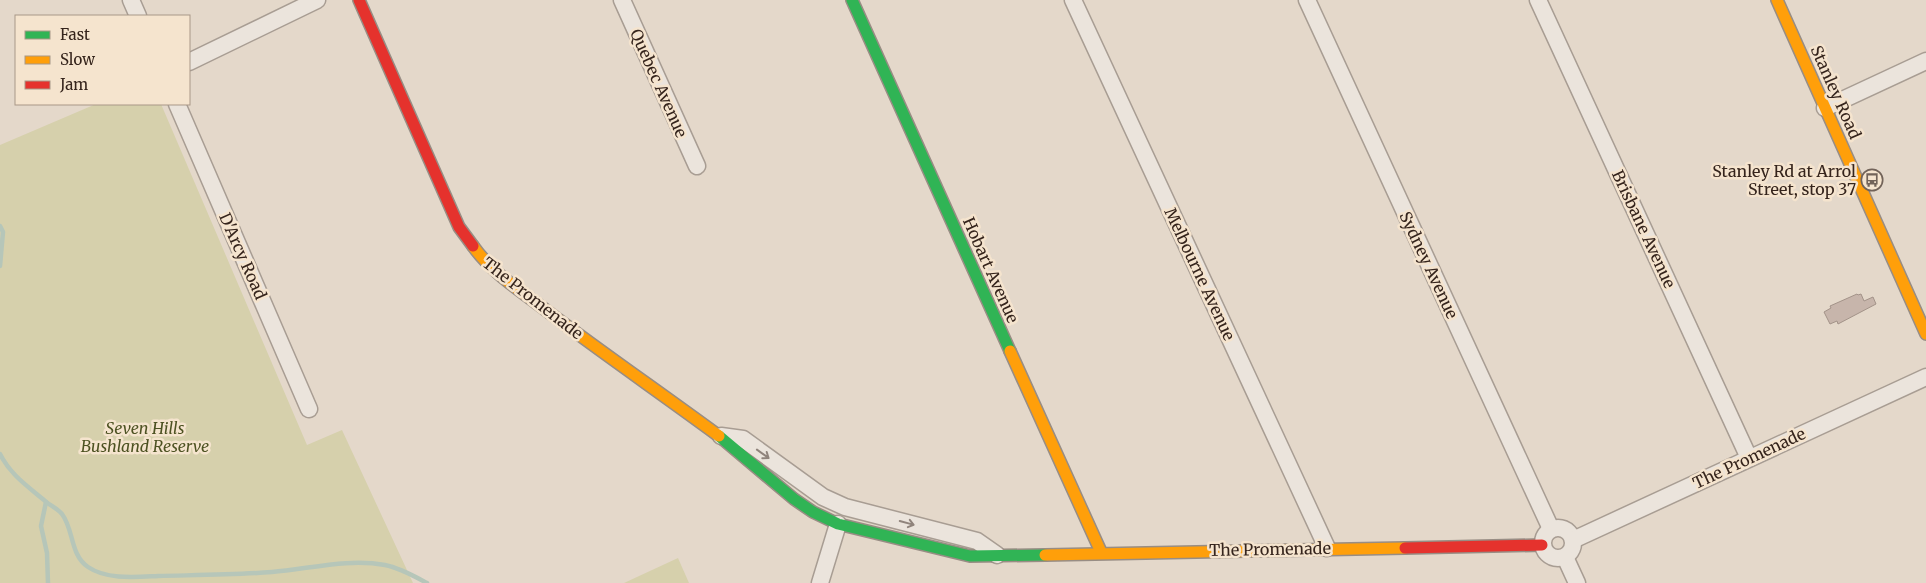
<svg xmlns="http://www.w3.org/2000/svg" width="1926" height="583" font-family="Merriweather,serif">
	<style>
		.green { fill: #d6d0ac }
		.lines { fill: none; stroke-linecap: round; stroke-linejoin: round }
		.stream { stroke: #b6c6b9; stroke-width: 4.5 }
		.building { fill: #c7b5ab; stroke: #a39389 }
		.street-casing { stroke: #a89d93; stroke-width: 19 }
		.fast-casing { stroke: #988d84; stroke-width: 14 }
		.slow-casing { stroke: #988d84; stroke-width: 14 }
		.jam-casing { stroke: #988d84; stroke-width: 14 }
		.street { stroke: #ebe4dc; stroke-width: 16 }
		.fast { stroke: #30b455; stroke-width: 11 }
		.slow { stroke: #ff9f0a; stroke-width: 11 }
		.jam { stroke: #e5322d; stroke-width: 11 }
		.oneway { stroke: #90847c }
		.labels { text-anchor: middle; stroke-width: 5; stroke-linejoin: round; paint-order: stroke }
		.street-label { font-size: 16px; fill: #35241c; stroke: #f5e4ce }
		.poi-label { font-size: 16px; fill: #35241c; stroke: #f5e4ce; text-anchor: end }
		.park-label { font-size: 16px; font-style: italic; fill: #4d5222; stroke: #f5e4ce }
	</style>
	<rect width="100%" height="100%" fill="#e4d8ca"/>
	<!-- green -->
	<g class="green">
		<polygon points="96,104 161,104 307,445 342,430 413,583 0,583 0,145"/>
		<polygon points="678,558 689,583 624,583"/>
	</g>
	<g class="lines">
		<!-- stream -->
		<g class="stream">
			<polyline points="0,226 3,232 0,266"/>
			<path d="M0,454C10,474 26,485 44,500C49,505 57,508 62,514C74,530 70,555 88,567C107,580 136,577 158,576C196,575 234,575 272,572C309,569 348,558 385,565C400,568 414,576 427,583"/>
			<polyline points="46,502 41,526 47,553 48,583"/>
		</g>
	</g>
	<!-- building -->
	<polygon class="building" points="1857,294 1858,295 1861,294 1864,301 1873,297 1876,304 1838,324 1837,321 1830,324 1824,312 1831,308 1830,306"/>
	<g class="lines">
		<!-- street casing -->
		<g class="street-casing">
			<g id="street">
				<polyline points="131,0 138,16"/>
				<polyline points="622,0 697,166"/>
				<polyline points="1073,0 1327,548"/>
				<polyline points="1307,0 1551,529"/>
				<polyline points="1538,0 1749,458"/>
				<polyline points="189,62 317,0"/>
				<polyline points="177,104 309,409"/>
				<polyline points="1825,108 1926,61"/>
				<polyline points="721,436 743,439 823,497 845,507 977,541 997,555"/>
				<circle cx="1558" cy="543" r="15"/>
				<polyline points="1573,540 1926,377"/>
				<polyline points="1565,557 1577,583"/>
				<polyline points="820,583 838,524"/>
			</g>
		</g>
		<!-- fast casing -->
		<g class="fast-casing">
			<g id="fast">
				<polyline points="852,0 1010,351"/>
				<polyline points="719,436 794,499 813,512 838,524 970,556 1045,555"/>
			</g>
		</g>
		<!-- slow casing -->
		<g class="slow-casing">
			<g id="slow">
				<polyline points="1777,0 1926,334"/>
				<path d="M473,246C492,273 521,291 547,311C604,354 662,394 719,436"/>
				<polyline points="1010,351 1101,552"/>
				<polyline points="1045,555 1405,548"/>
			</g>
		</g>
		<!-- jam casing -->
		<g class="jam-casing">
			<g id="jam">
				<polyline points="359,0 459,227 473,246"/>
				<polyline points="1405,548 1542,545"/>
			</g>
		</g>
		<!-- street -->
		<use href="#street" class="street"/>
		<!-- fast -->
		<use href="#fast" class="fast"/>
		<!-- slow -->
		<use href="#slow" class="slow"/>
		<!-- jam -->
		<use href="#jam" class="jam"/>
	</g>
	<!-- one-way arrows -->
	<defs><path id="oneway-shaft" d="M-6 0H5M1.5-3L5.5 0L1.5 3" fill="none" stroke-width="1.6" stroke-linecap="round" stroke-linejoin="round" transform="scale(1.25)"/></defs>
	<g class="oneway">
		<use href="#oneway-shaft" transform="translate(763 454) rotate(36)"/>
		<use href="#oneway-shaft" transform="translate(907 523) rotate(15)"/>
	</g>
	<!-- icons -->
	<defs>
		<g id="bus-ring" transform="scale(1.125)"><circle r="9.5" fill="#f5e4ce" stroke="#726359" stroke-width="1.5"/><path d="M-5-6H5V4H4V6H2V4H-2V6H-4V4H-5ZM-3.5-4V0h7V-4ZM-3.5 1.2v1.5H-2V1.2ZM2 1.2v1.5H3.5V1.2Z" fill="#726359"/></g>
	</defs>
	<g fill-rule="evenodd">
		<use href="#bus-ring" x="1872" y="180"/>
	</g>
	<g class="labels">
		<!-- street labels -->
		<g class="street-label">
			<text transform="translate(659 83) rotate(66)" y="6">Quebec Avenue</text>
			<text transform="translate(1836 92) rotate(66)" y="6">Stanley Road</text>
			<text transform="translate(1644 229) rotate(65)" y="6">Brisbane Avenue</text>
			<text transform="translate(243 256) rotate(66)" y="6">D'Arcy Road</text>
			<text transform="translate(1429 265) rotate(65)" y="6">Sydney Avenue</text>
			<text transform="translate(991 270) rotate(66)" y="6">Hobart Avenue</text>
			<text transform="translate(1200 274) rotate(65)" y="6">Melbourne Avenue</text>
			<text transform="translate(533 298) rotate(38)" y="6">The Promenade</text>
			<text transform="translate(1749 458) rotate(-25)" y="6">The Promenade</text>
			<text transform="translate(1270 549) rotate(-1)" y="6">The Promenade</text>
		</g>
		<!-- poi labels -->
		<g class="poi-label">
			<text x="1856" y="177">Stanley Rd at Arrol<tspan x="1856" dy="18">Street, stop 37</tspan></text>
		</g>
		<!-- park labels -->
		<g class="park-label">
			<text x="145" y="434">Seven Hills<tspan x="145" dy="18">Bushland Reserve</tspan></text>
		</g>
	</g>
	<!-- legend -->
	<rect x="15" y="15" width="175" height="90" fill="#f5e4ce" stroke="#a89787"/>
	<rect x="25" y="31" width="25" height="8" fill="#30b455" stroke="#a89787"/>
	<text x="60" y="40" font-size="15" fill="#35241c">Fast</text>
	<rect x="25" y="56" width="25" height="8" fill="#ff9f0a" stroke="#a89787"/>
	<text x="60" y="65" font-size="15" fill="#35241c">Slow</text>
	<rect x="25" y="81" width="25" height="8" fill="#e5322d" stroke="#a89787"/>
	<text x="60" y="90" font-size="15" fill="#35241c">Jam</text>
</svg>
